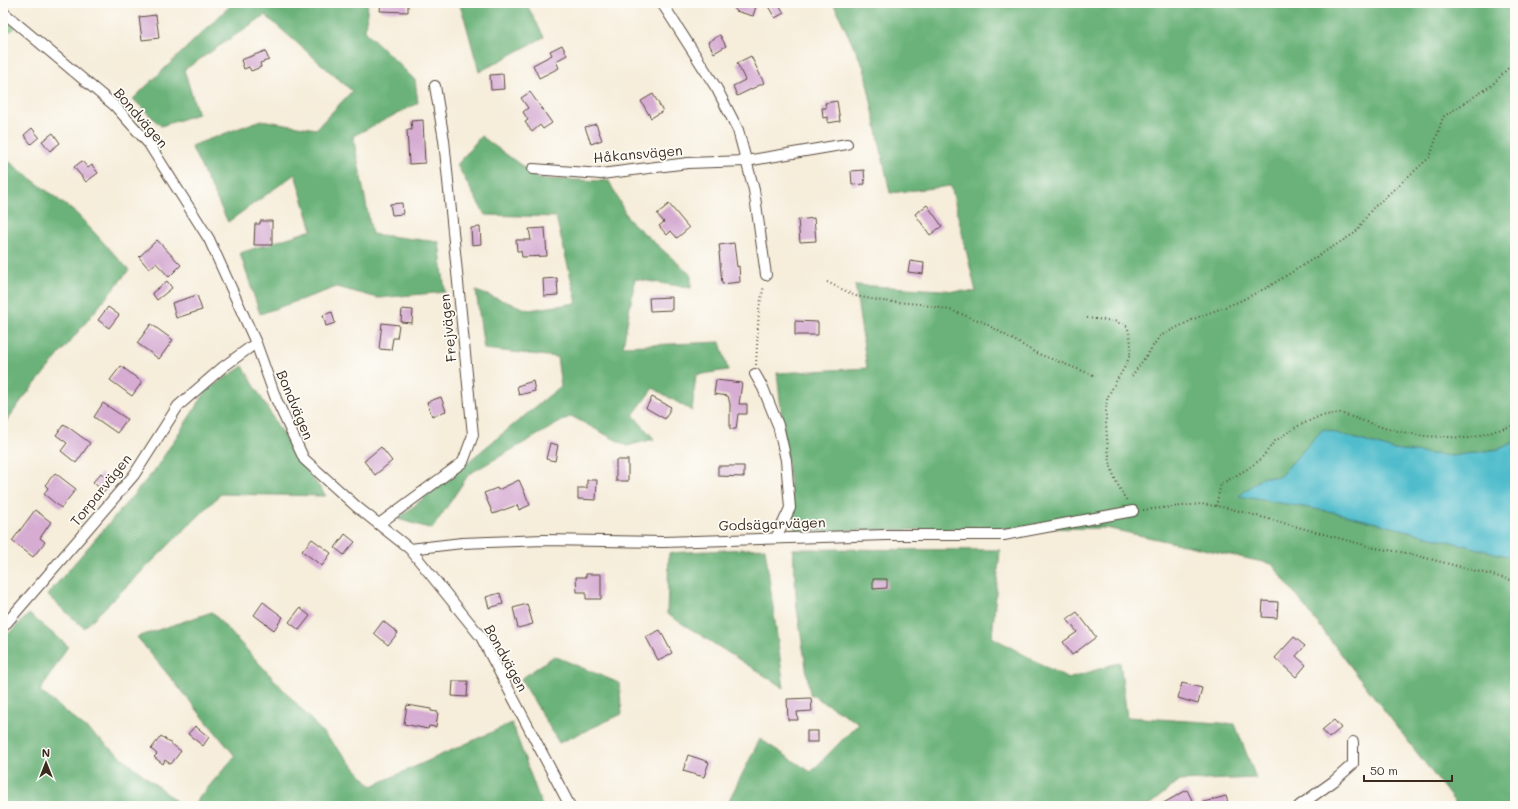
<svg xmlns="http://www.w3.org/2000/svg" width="1518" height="809" font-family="Mali,sans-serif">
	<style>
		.green { fill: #83cf8e; stroke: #5f7c56 }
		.forest { fill: #6ab279; stroke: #526e4c }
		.water { fill: #51bdcc; stroke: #467475 }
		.building { fill: #d6acd3 }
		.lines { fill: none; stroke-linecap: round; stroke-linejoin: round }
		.street-casing { stroke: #57473a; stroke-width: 12 }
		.path { stroke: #57473a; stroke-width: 2; stroke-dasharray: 1 3; stroke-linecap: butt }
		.street { stroke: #fff; stroke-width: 10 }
		.labels { text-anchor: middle; stroke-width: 3.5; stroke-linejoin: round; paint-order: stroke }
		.street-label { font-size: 14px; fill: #3b2a1e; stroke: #fdfcf7 }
	</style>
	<rect width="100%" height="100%" fill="#fdfcf7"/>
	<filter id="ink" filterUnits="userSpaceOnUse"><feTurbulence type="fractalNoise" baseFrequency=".025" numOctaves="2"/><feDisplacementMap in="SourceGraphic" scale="8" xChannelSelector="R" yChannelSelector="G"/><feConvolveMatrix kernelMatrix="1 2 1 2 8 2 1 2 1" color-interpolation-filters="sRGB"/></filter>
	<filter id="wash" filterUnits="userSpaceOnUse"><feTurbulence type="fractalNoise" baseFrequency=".012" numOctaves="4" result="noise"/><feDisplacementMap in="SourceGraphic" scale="16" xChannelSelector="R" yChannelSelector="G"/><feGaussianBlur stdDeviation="0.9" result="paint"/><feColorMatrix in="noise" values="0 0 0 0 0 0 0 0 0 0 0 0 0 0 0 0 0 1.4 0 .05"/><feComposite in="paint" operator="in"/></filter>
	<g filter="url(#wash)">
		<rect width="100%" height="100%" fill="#f6edda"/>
		<!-- green -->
		<polygon class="green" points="3,17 15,28 3,36"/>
		<!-- forest -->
		<g class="forest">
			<polygon points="233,3 368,3 365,31 415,80 418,103 353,136 372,234 439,242 445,292 378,298 337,287 260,314 240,253 312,230 295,174 228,222 191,146 261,120 316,129 352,91 265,15 184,70 198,114 161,126 133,99"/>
			<polygon points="459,3 526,3 544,37 479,72 465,20"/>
			<polygon points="833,3 1515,3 1515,442 1499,449 1452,456 1394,450 1323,429 1279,477 1263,477 1239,496 1333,512 1515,558 1515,806 1456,806 1457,805 1272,564 1106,528 795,531 777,373 867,368 855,285 976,292 951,186 890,193 864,68"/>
			<polygon points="481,136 540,179 609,181 628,219 691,275 691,288 635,279 623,346 720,342 728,370 696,375 692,411 653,388 633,415 654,439 627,446 571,416 469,474 432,529 398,519 561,386 557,357 484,349 476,291 529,310 577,303 556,217 485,215 457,165"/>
			<polygon points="3,157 77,214 129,270 21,401 3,426"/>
			<polygon points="243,366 291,449 326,496 221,494 84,628 47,595 154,471 207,390"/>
			<polygon points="765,548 784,688 667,614 669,553"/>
			<polygon points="793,549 1000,550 992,637 1068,679 1120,662 1127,717 1235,724 1256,778 1179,781 1148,806 726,806 760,739 811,772 859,723 810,694 797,608"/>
			<polygon points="212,612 372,786 512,723 542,806 192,806 235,756 137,637"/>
			<polygon points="29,614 68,646 40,691 182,806 3,806 3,639"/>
			<polygon points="554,656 619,683 622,714 559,743 521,679"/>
		</g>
		<!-- water -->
		<polygon class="water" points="1323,429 1394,450 1452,456 1499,449 1515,442 1515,558 1333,512 1239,496 1263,477 1279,477"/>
		<g id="blocks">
			<!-- building -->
			<g class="building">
				<polygon points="381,3 408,3 408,12 380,11"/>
				<polygon points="731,3 757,3 753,16 736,11"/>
				<polygon points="766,3 778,3 784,13 775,18"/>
				<polygon points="156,15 159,38 142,40 139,17"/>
				<polygon points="720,35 726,46 714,53 708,42"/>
				<polygon points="562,45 567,55 556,61 559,68 539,78 533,65 552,55 550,51"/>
				<polygon points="265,51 269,60 260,63 261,67 251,71 249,67 244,69 241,60"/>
				<polygon points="751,56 764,83 737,96 733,86 745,80 737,63"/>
				<polygon points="503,74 504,89 491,90 490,75"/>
				<polygon points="530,92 552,123 543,129 540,125 532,132 525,122 528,120 523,112 528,108 521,98"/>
				<polygon points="653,94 663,111 651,118 641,101"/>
				<polygon points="837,101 840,121 828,123 828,117 823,118 822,108 826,108 825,103"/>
				<polygon points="423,120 425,163 409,164 407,130 412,130 411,121"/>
				<polygon points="596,124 602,140 591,144 585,127"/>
				<polygon points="32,128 39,137 31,144 24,135"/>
				<polygon points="53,133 60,143 50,151 42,141"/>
				<polygon points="82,161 88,168 92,165 98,173 86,182 74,167"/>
				<polygon points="864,170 865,184 852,185 851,171"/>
				<polygon points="402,203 403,214 392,215 390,204"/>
				<polygon points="669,204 689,228 677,238 671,231 667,235 659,226 664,222 657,214"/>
				<polygon points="927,205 942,226 930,235 915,214"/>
				<polygon points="814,218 816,241 800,242 798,220"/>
				<polygon points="260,221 272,221 272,245 254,245 255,224 260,224"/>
				<polygon points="480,227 481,244 472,245 471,228"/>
				<polygon points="545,228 547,256 522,257 521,251 517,251 516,240 531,240 529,229"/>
				<polygon points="157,240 181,265 169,277 156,263 149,269 139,257"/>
				<polygon points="734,243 737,267 739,266 740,282 722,284 719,252 720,252 719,245"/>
				<polygon points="910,261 924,263 923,274 908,272"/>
				<polygon points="557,278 558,295 544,296 543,279"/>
				<polygon points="167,281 172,288 157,300 152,293"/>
				<polygon points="197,295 202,310 176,318 172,303"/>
				<polygon points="672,297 672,310 650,311 649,298"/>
				<polygon points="108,307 119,315 109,328 98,320"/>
				<polygon points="402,309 413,310 412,323 401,322"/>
				<polygon points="332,312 335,323 326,326 323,315"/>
				<polygon points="795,321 818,322 818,335 795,335"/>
				<polygon points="382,323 399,325 397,338 393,338 391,350 379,349"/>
				<polygon points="151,324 173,340 159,359 137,343"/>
				<polygon points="121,366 142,382 132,396 110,380"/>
				<polygon points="716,380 742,383 739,404 747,404 747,414 738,414 736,429 730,429 730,404 728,396 714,394"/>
				<polygon points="533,381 535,391 519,395 517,386"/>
				<polygon points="441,397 446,411 432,416 427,402"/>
				<polygon points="652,397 671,407 665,419 646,408"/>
				<polygon points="103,403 127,419 117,433 94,417"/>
				<polygon points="64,424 90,443 76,463 61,451 67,443 56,435"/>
				<polygon points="550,443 558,445 555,461 546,459"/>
				<polygon points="381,447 392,461 375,475 364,461"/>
				<rect x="616" y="460" width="12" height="21"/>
				<polygon points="718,466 744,466 744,477 718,476"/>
				<polygon points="55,473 76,489 61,508 44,494 48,488 45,485"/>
				<polygon points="101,473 112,482 104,492 93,482"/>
				<polygon points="519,480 530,505 519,510 517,505 493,514 484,493 497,488 498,490"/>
				<polygon points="587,480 597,480 596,500 578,499 578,488 587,488"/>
				<polygon points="35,510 51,522 40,538 45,542 33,557 12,541"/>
				<polygon points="345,534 355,542 344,555 335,548"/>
				<polygon points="312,539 331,553 322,566 302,551"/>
				<polygon points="586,574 601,574 601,599 586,599 586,592 577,592 576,577 586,577"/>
				<polygon points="873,579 887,579 887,588 873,589"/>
				<polygon points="500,593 503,604 489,608 486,597"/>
				<polygon points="1263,601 1278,602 1277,618 1262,617"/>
				<polygon points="263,602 283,617 274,630 254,615"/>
				<polygon points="527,604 533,624 518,628 513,608"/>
				<polygon points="300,608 310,616 299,630 289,622"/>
				<polygon points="1077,612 1096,637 1072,655 1063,642 1077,632 1067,619"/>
				<polygon points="383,621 398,633 388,645 374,633"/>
				<polygon points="660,630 672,653 658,660 646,637"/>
				<polygon points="1294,637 1305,646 1296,656 1306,665 1296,677 1275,658"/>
				<polygon points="453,681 468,681 467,697 452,696"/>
				<polygon points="1182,683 1202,688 1198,704 1178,698"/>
				<polygon points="811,698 812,711 797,712 798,720 788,720 787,699"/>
				<polygon points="407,705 431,709 431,711 438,712 436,727 429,726 428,729 404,724"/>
				<polygon points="1334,720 1341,728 1329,738 1322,730"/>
				<polygon points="195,726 209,737 203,746 188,734"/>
				<rect x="807" y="731" width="11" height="11"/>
				<polygon points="161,736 181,751 171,764 165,760 163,764 154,757 157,754 151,749"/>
				<polygon points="688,755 709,762 704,777 683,771"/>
				<polygon points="1187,790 1195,806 1158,806"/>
				<polygon points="1226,796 1229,806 1201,806 1200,803"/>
			</g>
		</g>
	</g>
	<g filter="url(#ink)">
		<use href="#blocks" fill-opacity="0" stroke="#57473a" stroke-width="1"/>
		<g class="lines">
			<!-- street casing -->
			<g class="street-casing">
				<g id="street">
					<polyline points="662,3 717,89 738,130 754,190 766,275"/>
					<polyline points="3,12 115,106 149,144 209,239 256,343 276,399 304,459 357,507 410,549 481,637 570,806"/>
					<polyline points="533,169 601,174 688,163 746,161 847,144"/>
					<polyline points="755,374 763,388 778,425 786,460 790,508 776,538"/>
					<polyline points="379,524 463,462 473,435 444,140 435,86"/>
					<polyline points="410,549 462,543 544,540 663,542 887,535 1004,535 1133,511"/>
					<polyline points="3,627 134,475 178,406 223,367 256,343"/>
					<polyline points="1299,806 1334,781 1353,764 1353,742"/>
				</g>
			</g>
			<!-- path -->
			<g class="path">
				<polyline points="827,282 856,296 882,301 920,304 950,310 983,322 1036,353 1096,376"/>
				<path d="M1087,318L1114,321L1127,326C1139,359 1120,369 1108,397C1103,408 1108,458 1112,470C1115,481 1121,491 1127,501"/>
				<polyline points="756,365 759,308 764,286"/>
				<polyline points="1132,376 1160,336 1196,318 1238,302 1268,287 1355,233 1372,209 1430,157 1443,117 1492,85 1515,61"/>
				<polyline points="1216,506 1221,484 1247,469 1260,460 1275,441 1296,427 1320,416 1340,413 1387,429 1423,436 1471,438 1515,425"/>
				<polyline points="1143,510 1201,504 1228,508 1375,548 1407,553 1515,581"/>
			</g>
			<!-- street -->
			<use href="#street" class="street"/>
		</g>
	</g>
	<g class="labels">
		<!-- street labels -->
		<g class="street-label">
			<text transform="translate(141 118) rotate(49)" y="5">Bondvägen</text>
			<text transform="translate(638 154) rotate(-5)" y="5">Håkansvägen</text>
			<text transform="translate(448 328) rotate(-96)" y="5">Frejvägen</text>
			<text transform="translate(295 405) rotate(67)" y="5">Bondvägen</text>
			<text transform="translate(101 490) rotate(-51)" y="5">Torparvägen</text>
			<text transform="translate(772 524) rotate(-2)" y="5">Godsägarvägen</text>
			<text transform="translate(506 658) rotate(61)" y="5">Bondvägen</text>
		</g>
	</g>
	<!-- margin -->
	<rect width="1518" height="809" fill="none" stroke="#fdfcf7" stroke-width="16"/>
	<!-- north arrow -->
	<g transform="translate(46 763)" stroke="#fdfcf7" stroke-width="3" paint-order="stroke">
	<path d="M0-3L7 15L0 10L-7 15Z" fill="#3b2a1e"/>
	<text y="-6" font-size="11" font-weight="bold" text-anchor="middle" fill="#3b2a1e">N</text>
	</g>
	<!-- scale -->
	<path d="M1364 775v6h88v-6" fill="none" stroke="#3b2a1e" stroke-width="2"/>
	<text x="1370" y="775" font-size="12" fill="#3b2a1e" stroke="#fdfcf7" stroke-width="3" paint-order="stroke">50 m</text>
</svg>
